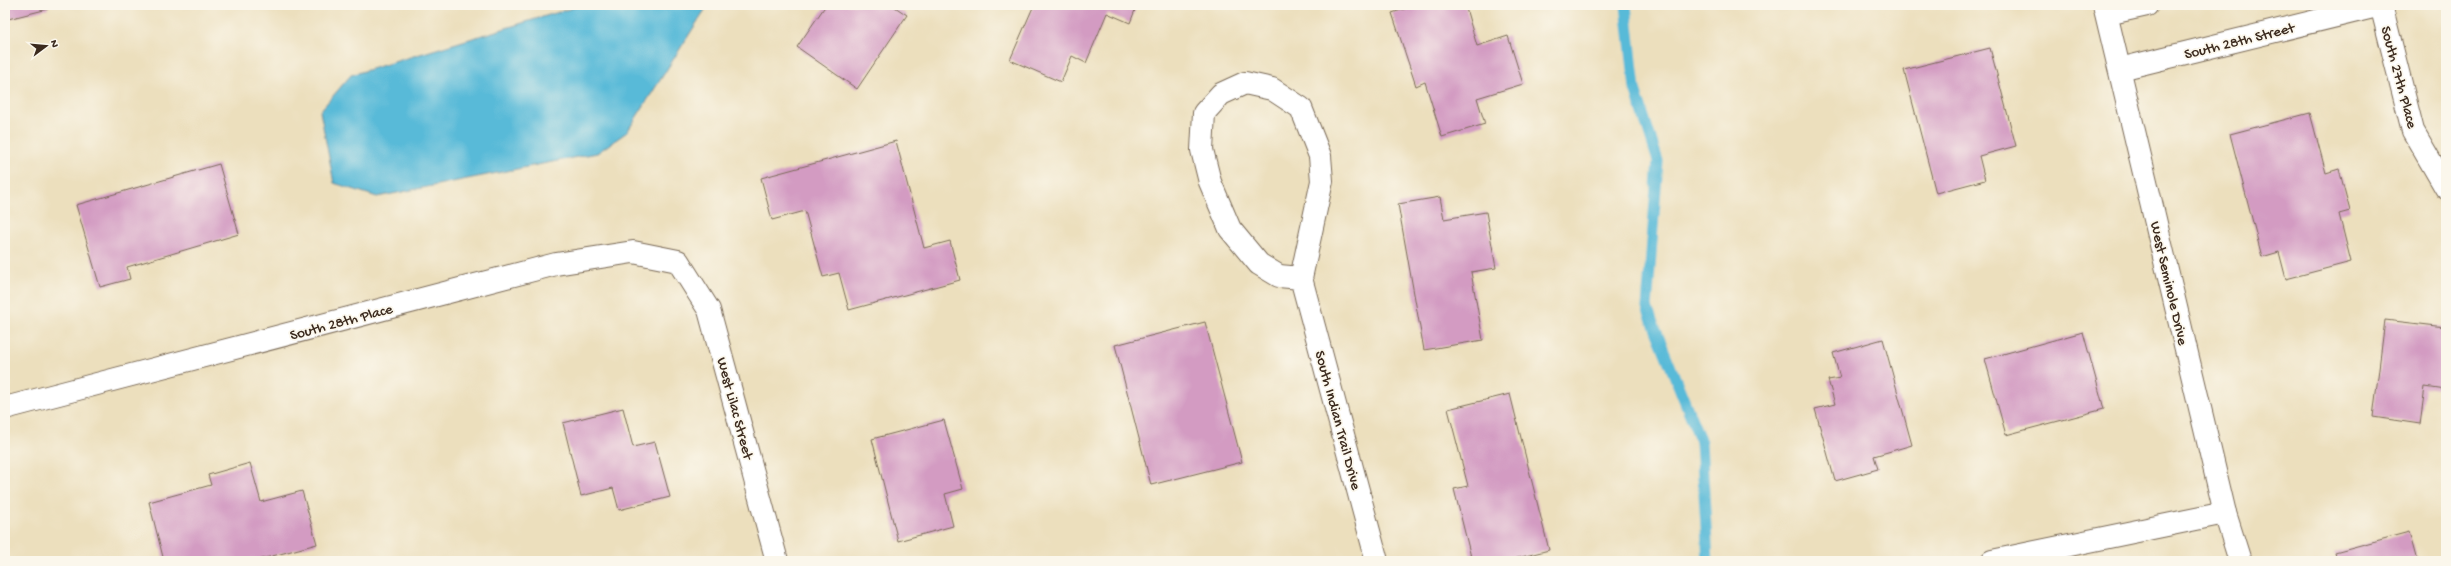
<svg xmlns="http://www.w3.org/2000/svg" width="2451" height="566" font-family="'Gochi Hand',sans-serif">
	<style>
		.water { fill: #59bad8; stroke: #4a727b }
		.lines { fill: none; stroke-linecap: round; stroke-linejoin: round }
		.stream { stroke: #59bad8; stroke-width: 11 }
		.building { fill: #d39bc2 }
		.minor-casing { stroke: #796956; stroke-width: 24 }
		.minor { stroke: #fff; stroke-width: 22 }
		.labels { text-anchor: middle; stroke-width: 3.5; stroke-linejoin: round; paint-order: stroke }
		.street-label { font-size: 15px; fill: #3b2a1e; stroke: #fbf7ec }
	</style>
	<rect width="100%" height="100%" fill="#fbf7ec"/>
	<filter id="ink" filterUnits="userSpaceOnUse"><feTurbulence type="fractalNoise" baseFrequency=".025" numOctaves="2"/><feDisplacementMap in="SourceGraphic" scale="8" xChannelSelector="R" yChannelSelector="G"/><feConvolveMatrix kernelMatrix="1 2 1 2 8 2 1 2 1" color-interpolation-filters="sRGB"/></filter>
	<filter id="wash" filterUnits="userSpaceOnUse"><feTurbulence type="fractalNoise" baseFrequency=".012" numOctaves="4" result="noise"/><feDisplacementMap in="SourceGraphic" scale="16" xChannelSelector="R" yChannelSelector="G"/><feGaussianBlur stdDeviation="0.9" result="paint"/><feColorMatrix in="noise" values="0 0 0 0 0 0 0 0 0 0 0 0 0 0 0 0 0 1.4 0 .05"/><feComposite in="paint" operator="in"/></filter>
	<g filter="url(#wash)">
		<rect width="100%" height="100%" fill="#ecdfbd"/>
		<!-- water -->
		<polygon class="water" points="582,5 708,5 627,132 597,153 377,197 334,183 320,111 351,75"/>
		<g class="lines">
			<!-- stream -->
			<polyline class="stream" points="1626,5 1635,89 1658,161 1647,308 1701,442 1708,561"/>
		</g>
		<g id="blocks">
			<!-- building -->
			<g class="building">
				<polygon points="5,5 47,5 48,9 8,19"/>
				<polygon points="826,5 892,5 907,15 857,89 797,47"/>
				<polygon points="1034,5 1137,5 1130,23 1107,13 1086,63 1072,56 1061,82 1010,60"/>
				<polygon points="1416,5 1465,5 1477,46 1508,36 1523,84 1477,98 1485,124 1442,137 1425,82 1416,86 1392,13"/>
				<polygon points="1990,48 2016,146 1979,156 1985,180 1936,193 1904,70"/>
				<polygon points="2310,113 2326,173 2339,169 2350,211 2339,214 2351,262 2286,279 2279,252 2262,257 2230,134"/>
				<polygon points="896,141 924,248 950,241 960,280 849,310 839,273 823,277 805,211 772,220 761,178"/>
				<polygon points="219,164 239,234 127,267 130,279 100,287 76,205"/>
				<polygon points="1440,197 1444,219 1486,212 1496,268 1471,272 1483,340 1424,350 1398,204"/>
				<polygon points="2385,320 2446,327 2446,390 2425,387 2420,424 2373,417"/>
				<polygon points="1205,322 1242,462 1151,485 1115,345"/>
				<polygon points="2083,332 2104,409 2006,435 1985,359"/>
				<polygon points="1883,339 1912,445 1874,456 1878,469 1835,481 1815,409 1835,404 1828,380 1840,378 1833,353"/>
				<polygon points="1510,394 1549,550 1506,561 1472,561 1454,489 1468,486 1448,409"/>
				<polygon points="623,408 633,447 655,442 670,497 619,510 613,488 581,496 563,423"/>
				<polygon points="944,420 963,489 945,494 953,526 898,541 872,439"/>
				<polygon points="250,463 261,502 302,491 317,544 254,561 164,561 149,502 211,485 208,475"/>
				<polygon points="2409,532 2417,561 2338,561 2335,552"/>
			</g>
		</g>
	</g>
	<g filter="url(#ink)">
		<use href="#blocks" fill-opacity="0" stroke="#796956" stroke-width="1"/>
		<g class="lines">
			<!-- minor casing -->
			<g class="minor-casing">
				<g id="minor">
					<polyline points="2104,5 2225,513 2240,561"/>
					<polyline points="2381,5 2413,131 2446,188"/>
					<polyline points="2107,14 2147,5"/>
					<polyline points="2120,69 2381,5"/>
					<polyline points="1301,278 1279,276 1259,264 1230,229 1210,182 1202,150 1204,113 1221,94 1245,83 1272,89 1301,108 1320,156 1322,181 1301,278 1377,561"/>
					<polyline points="5,408 556,264 633,252 678,261 709,310 777,561"/>
					<polyline points="1992,561 2225,513"/>
				</g>
			</g>
			<!-- minor -->
			<use href="#minor" class="minor"/>
		</g>
	</g>
	<g class="labels">
		<!-- street labels -->
		<g class="street-label">
			<text transform="translate(2239 40) rotate(-14)" y="5">South 28th Street</text>
			<text transform="translate(2400 77) rotate(75)" y="5">South 27th Place</text>
			<text transform="translate(2170 283) rotate(77)" y="5">West Seminole Drive</text>
			<text transform="translate(341 321) rotate(-15)" y="5">South 28th Place</text>
			<text transform="translate(736 408) rotate(75)" y="5">West Lilac Street</text>
			<text transform="translate(1339 420) rotate(75)" y="5">South Indian Trail Drive</text>
		</g>
	</g>
	<!-- margin -->
	<rect width="2451" height="566" fill="none" stroke="#fbf7ec" stroke-width="20"/>
	<!-- north arrow -->
	<g transform="translate(46 46) rotate(74)" stroke="#fbf7ec" stroke-width="3" paint-order="stroke">
	<path d="M0-3L7 15L0 10L-7 15Z" fill="#3b2a1e"/>
	<text y="-6" font-size="11" font-weight="bold" text-anchor="middle" fill="#3b2a1e">N</text>
	</g>
</svg>
